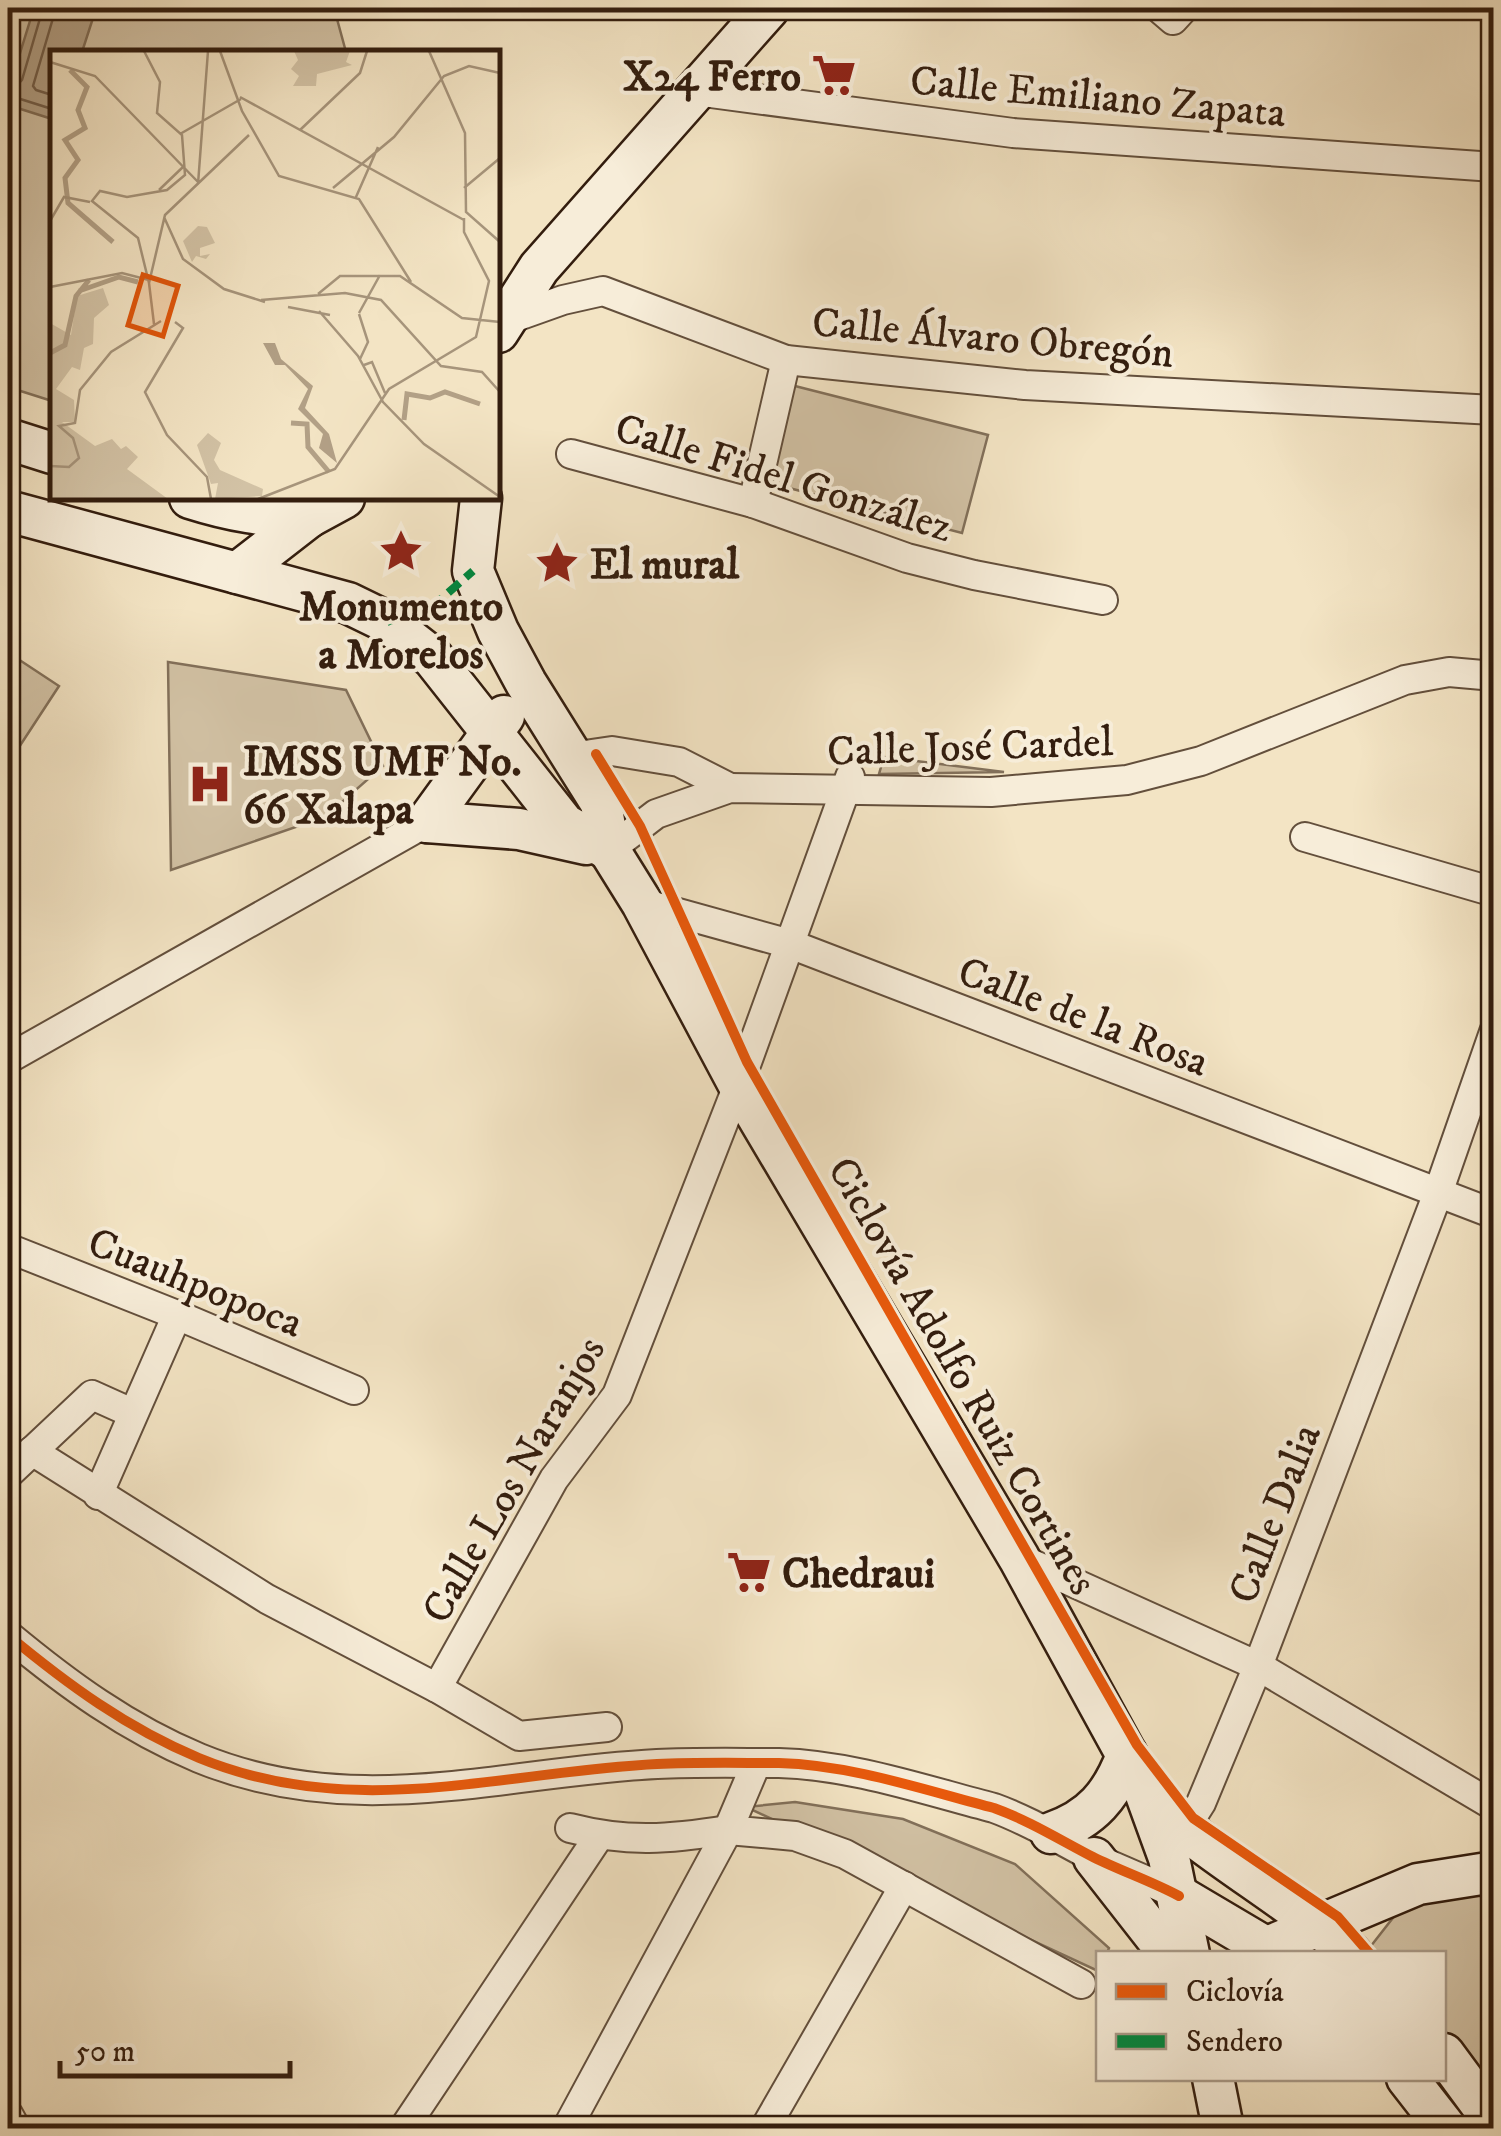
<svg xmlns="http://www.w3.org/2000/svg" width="1501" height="2136" font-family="'IM FELL DW Pica',serif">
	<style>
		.green { fill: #d2c2a5; stroke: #82705a; stroke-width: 2.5 }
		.water { fill: #b2a086; stroke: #7f6c56; stroke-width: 2.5 }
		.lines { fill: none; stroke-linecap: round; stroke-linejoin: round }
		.shore { stroke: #725e4a; stroke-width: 2.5 }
		.street-casing { stroke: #634f3c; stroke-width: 32 }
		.secondary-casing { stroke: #331d0e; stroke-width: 45 }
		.street { stroke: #f7edd9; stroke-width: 28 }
		.secondary { stroke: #f7edd9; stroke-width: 40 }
		.quiet { stroke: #00873e; stroke-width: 8; stroke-dasharray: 15 8; stroke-linecap: butt }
		.cycleway-casing { stroke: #f7edd9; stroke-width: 16 }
		.cycleway { stroke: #e8590c; stroke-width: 10 }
		.labels { text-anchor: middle; stroke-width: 8; stroke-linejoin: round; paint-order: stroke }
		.poi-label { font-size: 42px; font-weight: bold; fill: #331d0e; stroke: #f7edd9; text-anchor: start }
		.street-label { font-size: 42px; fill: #331d0e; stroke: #f7edd9 }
		.inset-river { fill: none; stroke: #b2a086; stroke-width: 5 }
		.inset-road { fill: none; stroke: #a6947b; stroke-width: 2.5 }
		.view { fill: #df560c; fill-opacity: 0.15; stroke: #df560c; stroke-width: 5 }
		.inset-edge { fill: none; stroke: #331d0e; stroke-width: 5 }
	</style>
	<rect width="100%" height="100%" fill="#f3e4c4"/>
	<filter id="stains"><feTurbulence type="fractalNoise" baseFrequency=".002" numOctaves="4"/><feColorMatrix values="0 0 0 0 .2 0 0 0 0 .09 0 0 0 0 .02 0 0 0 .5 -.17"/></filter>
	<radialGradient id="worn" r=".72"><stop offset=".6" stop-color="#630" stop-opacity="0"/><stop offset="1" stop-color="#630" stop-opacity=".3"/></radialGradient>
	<!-- green -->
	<g class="green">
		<polygon points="8,8 334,8 346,52 52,52 52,401 8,387"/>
		<polygon points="791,385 988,435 962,533 766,482"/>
		<polygon points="18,659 59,686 8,764 8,675"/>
		<polygon points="168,662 346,690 383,766 325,817 171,870"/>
		<polygon points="884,757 1004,772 879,774"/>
		<polygon points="795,1802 903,1819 1015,1864 1109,1948 1107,1953 1098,1954 1098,1971 746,1807"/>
		<polygon points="1479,1895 1493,1908 1493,2092 1444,2037 1444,1954 1367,1951 1396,1914 1409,1904"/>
	</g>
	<!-- water -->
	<polygon class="water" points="34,8 79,8 95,12 82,52 52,52 52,119 8,105 8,92"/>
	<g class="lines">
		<!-- shore -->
		<g class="shore">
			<polyline points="43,8 22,80 11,92 14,97 52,109"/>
			<polyline points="52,95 36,90 33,86 56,8"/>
		</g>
		<!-- street casing -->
		<g class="street-casing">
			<g id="street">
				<polyline points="1159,8 1173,20 1184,8"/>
				<polyline points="696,91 1013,133 1494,167"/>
				<polyline points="504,321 563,300 603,291 786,360 1025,385 1494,410"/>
				<polyline points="571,454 753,503 907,558 974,575 1103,600"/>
				<polyline points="753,503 786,360"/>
				<polyline points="571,757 612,751 679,762 730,788"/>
				<polyline points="1305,837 1494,892"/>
				<polyline points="609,850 656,814 730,788 991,792 1127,780 1201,761 1405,680 1449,672 1494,676"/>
				<polyline points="642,903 790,944 1494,1214"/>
				<polyline points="8,1059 427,822"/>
				<polyline points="8,1248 177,1315 354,1390"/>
				<polyline points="32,1451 267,1599 437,1688 519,1736 607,1727"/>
				<polyline points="8,1474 92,1395 132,1413"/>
				<polyline points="98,1495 177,1315"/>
				<polyline points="1019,1558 1258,1666 1494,1806"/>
				<path d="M8,1635C67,1684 127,1728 199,1758C355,1822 499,1772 657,1764C697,1762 739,1763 779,1763C852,1765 924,1790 994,1808C1030,1821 1060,1840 1093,1857C1121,1871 1151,1881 1179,1896"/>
				<polyline points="437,1688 554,1479 617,1395 747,1062 850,777"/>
				<polyline points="756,1764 728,1830 795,1836 845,1854 1081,1984"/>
				<path d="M570,1828C628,1843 670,1839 728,1830"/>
				<polyline points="1175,1844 1201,1803 1258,1666 1438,1193 1494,1032"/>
				<polyline points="8,2114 13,2123 12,2128"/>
				<polyline points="404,2128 599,1836"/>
				<polyline points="567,2128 728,1830"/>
				<polyline points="765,2128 904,1886"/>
			</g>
		</g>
		<!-- secondary casing -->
		<g class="secondary-casing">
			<g id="secondary">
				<polyline points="498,332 539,268 769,8"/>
				<polyline points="8,439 52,453"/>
				<path d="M190,498C231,511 266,517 309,517"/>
				<polyline points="481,498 473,571 498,631 526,683 601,803 609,850 642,903 739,1085 1019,1558 1141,1781 1169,1858 1189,1954"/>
				<polyline points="8,511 348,603 387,622 433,658 564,824 609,850"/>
				<polyline points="237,573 309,517 344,498"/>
				<polyline points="427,822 519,829 586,844"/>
				<polyline points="427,822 504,716"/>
				<path d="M1152,1801C1214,1859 1289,1897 1351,1954"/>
				<path d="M1051,1833C1092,1819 1112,1795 1127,1755"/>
				<polyline points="1094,1858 1169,1954"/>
				<polyline points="1179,1896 1277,1954"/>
				<polyline points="1251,1954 1418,1884 1494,1872"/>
				<polyline points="1444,2054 1494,2122"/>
				<polyline points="1213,2078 1223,2128"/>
				<polyline points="1407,2078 1446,2128"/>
			</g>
		</g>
		<!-- street -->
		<use href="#street" class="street"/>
		<!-- secondary -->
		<use href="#secondary" class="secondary"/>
		<!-- quiet -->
		<polyline class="quiet" points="387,622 433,606 473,571"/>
		<!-- cycleway casing -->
		<g class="cycleway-casing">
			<g id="cycleway">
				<polyline points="596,754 640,826 747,1062 1137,1745 1193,1818 1338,1917 1370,1954"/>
				<path d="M8,1635C67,1684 127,1728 199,1758C355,1822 499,1772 657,1764C697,1762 739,1763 779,1763C852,1765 924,1790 994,1808C1030,1821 1060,1840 1093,1857C1121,1871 1151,1881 1179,1896"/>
			</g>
		</g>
		<!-- cycleway -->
		<use href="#cycleway" class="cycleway"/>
	</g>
	<!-- icons -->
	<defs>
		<g id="supermarket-bare" transform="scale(3.45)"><path d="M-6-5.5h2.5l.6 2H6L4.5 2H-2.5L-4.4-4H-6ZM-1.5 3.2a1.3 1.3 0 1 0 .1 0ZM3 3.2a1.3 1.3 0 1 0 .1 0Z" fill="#8f2418" stroke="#f7edd9" stroke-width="2.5" paint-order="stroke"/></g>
		<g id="sight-bare" transform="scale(3.45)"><path d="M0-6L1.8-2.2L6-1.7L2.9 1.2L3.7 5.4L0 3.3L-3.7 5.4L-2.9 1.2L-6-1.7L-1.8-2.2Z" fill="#8f2418" stroke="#f7edd9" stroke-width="2.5" paint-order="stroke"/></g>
		<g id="hospital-bare" transform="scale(3.45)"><path d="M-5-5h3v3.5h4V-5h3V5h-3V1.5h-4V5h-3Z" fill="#8f2418" stroke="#f7edd9" stroke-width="2.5" paint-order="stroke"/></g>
	</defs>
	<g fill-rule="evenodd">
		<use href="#supermarket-bare" x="834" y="75"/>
		<use href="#sight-bare" x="401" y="551"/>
		<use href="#sight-bare" x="557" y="563"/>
		<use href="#hospital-bare" x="210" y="784"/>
		<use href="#supermarket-bare" x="749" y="1572"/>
	</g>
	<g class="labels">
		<!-- poi labels -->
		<g class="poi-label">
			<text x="801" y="90" text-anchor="end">X24 Ferro</text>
			<text x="590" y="578">El mural</text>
			<text x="401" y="620" text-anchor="middle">Monumento<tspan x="401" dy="48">a Morelos</tspan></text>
			<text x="243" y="775">IMSS UMF No.<tspan x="243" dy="48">66 Xalapa</tspan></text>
			<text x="782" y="1587">Chedraui</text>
		</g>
		<!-- street labels -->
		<g class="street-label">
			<text transform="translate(1098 95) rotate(5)" y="15">Calle Emiliano Zapata</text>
			<text transform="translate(993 336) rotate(5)" y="15">Calle Álvaro Obregón</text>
			<text transform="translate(784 476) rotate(17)" y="15">Calle Fidel González</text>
			<text transform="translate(970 745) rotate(-2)" y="15">Calle José Cardel</text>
			<text transform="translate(1084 1015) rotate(21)" y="15">Calle de la Rosa</text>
			<text transform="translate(196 1281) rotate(22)" y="15">Cuauhpopoca</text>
			<text transform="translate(964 1375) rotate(60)" y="15">Ciclovía Adolfo Ruiz Cortines</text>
			<text transform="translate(512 1479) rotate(-60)" y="15">Calle Los Naranjos</text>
			<text transform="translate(1273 1513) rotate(-69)" y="15">Calle Dalia</text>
		</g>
	</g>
	<!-- overview -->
	<g transform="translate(50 50)">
		<rect width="450" height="450" fill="#f3e4c4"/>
		<path d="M244,1H300L296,12L302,15L267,24L266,36H243L249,26L241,19L248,10ZM148,176L157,177L165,193L150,198V206L160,204L156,209L146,206L142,212L133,191ZM53,238L59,255L44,268L43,294L34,298L30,320L22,317L6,339L24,350L25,372H12L45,396L62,389L71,399L76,396L88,407L77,419L118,449H0V273L21,285L27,246ZM158,383L171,393L164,410L170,420L213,439L212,446L165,449L168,433L161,434L147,395Z" fill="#d2c2a5"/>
		<path d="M213,293H225L231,309L263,336L255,358L279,384L287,413L269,398L273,384L248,359L258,339L235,315H225Z" fill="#b2a086"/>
		<path class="inset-river" d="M20,20L37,37L28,60L35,78L15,90L28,110L15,128L18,153L63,192M29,241L69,227L88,232M0,303L15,295L26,246L39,230M354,370L357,344L380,348L395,342L430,354M241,373L257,374L258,397L279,422"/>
		<path class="inset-road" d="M94,1L110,32L107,63L132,85L135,125L117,140L77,147L50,141L42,151L88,188L99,233M170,1L192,61L229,126L309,149L361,232M379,1L415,83L416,162L450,192M0,12L45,26L149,133M190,47L414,170M250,80L310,23L317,1M130,84L191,49M148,134L158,1M283,138L344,87L394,26L419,16L450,23M414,138L450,108M109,140L134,116M306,147L328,97M114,167L133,209L174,239L215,252M0,171L14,147L40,152M0,237L72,223L99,230M268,244L290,226H350L412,268L450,272M211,250L295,243L331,250L391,316L432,322L450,342M238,257L280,265M269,261L308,306L333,352L374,394L450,447M309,263L330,225M309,264L318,292L310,309M125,272L133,278L95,342L117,385L157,427L161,449M104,274L99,233L115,165L199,85M314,315L322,312L335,343M0,416L19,417L29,408L23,388L9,376L25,373L30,340L61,302L111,271M208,449L285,419L339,339L426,287L439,231L414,182V168"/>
		<path class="view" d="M93,225L128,236L113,286L78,275Z"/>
		<rect width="450" height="450" class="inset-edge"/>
	</g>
	<!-- margin -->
	<rect width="1501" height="2136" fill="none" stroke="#f3e4c4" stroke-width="40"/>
	<rect x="10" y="10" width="1481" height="2116" fill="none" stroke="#331d0e" stroke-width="5"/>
	<rect x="20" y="20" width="1461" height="2096" fill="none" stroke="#331d0e" stroke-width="2.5"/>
	<!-- legend -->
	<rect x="1096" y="1951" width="350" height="130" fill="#f7edd9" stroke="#a99a88" stroke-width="2.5"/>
	<rect x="1116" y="1984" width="50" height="15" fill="#e8590c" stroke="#a99a88" stroke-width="2.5"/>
	<text x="1186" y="2001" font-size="30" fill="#331d0e">Ciclovía</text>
	<rect x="1116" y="2034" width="50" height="15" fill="#00873e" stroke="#a99a88" stroke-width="2.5"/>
	<text x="1186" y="2051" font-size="30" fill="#331d0e">Sendero</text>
	<!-- scale -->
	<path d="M60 2061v15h230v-15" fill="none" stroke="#331d0e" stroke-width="5"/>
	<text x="75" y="2061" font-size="30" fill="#331d0e" stroke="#f7edd9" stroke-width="8" paint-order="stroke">50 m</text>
	<rect width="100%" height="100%" filter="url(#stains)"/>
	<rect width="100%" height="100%" fill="url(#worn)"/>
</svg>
